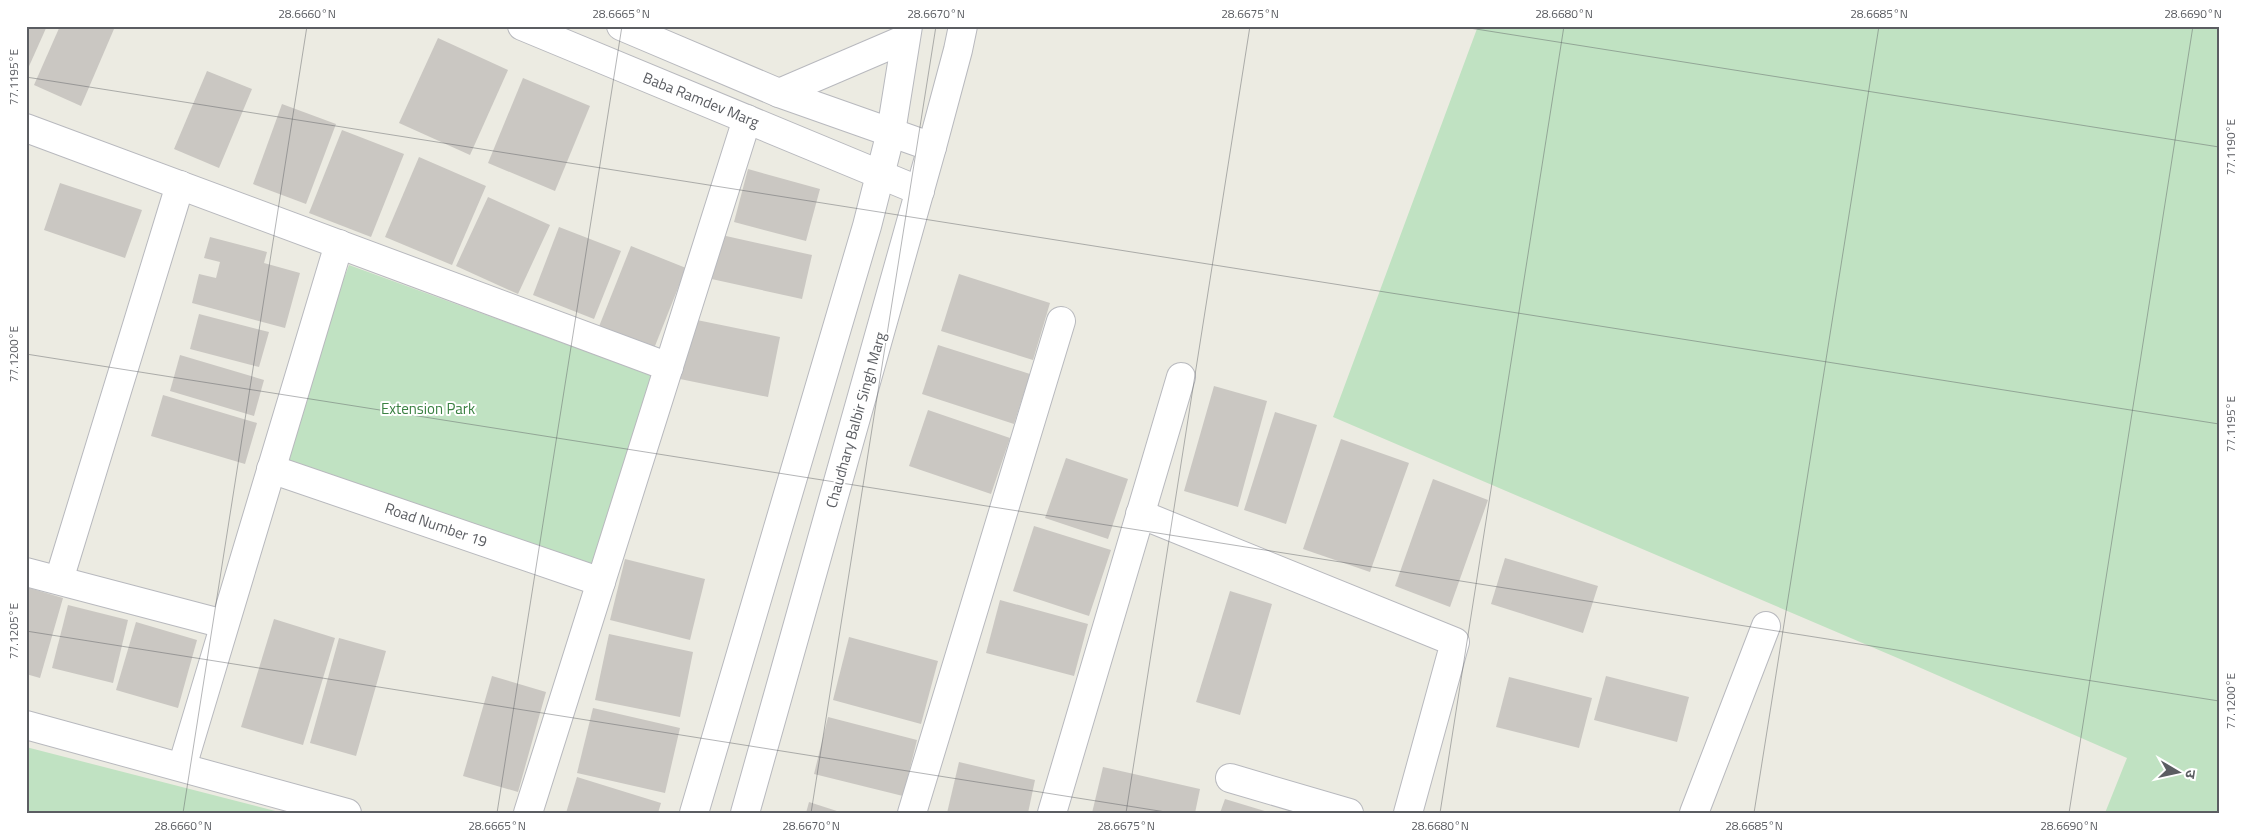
<svg xmlns="http://www.w3.org/2000/svg" width="2245" height="839" font-family="'Titillium Web','Noto Sans Devanagari',sans-serif">
	<style>
		.green { fill: #c0e2c2 }
		.building { fill: #cac7c2 }
		.lines { fill: none; stroke-linecap: round; stroke-linejoin: round }
		.minor-casing { stroke: #b8b9be; stroke-width: 30 }
		.minor { stroke: #fff; stroke-width: 28 }
		.ticks { fill: none; stroke: #5b5d62; stroke-width: 1; stroke-opacity: 0.45 }
		.labels { text-anchor: middle; stroke-width: 4; stroke-linejoin: round; paint-order: stroke }
		.street-label { font-size: 15px; fill: #5b5d62; stroke: #fff }
		.park-label { font-size: 15px; fill: #3b8142; stroke: #fff }
		.neatline { fill: none; stroke: #5b5d62; stroke-width: 2 }
		.ticks-label { font-size: 12px; text-anchor: middle; fill: #5b5d62 }
	</style>
	<rect width="100%" height="100%" fill="#ecebe2"/>
	<!-- green -->
	<g class="green">
		<polygon points="1478,26 2219,26 2219,813 2105,813 2127,758 1914,665 1333,417"/>
		<polygon points="349,265 651,375 601,582 271,469"/>
		<polygon points="26,747 283,813 26,813"/>
	</g>
	<!-- building -->
	<g class="building">
		<polygon points="26,26 47,26 26,73"/>
		<polygon points="60,26 107,26 114,29 81,106 34,85"/>
		<polygon points="438,38 508,70 470,155 399,123"/>
		<polygon points="207,71 252,89 219,168 174,149"/>
		<polygon points="523,78 590,106 555,191 488,163"/>
		<polygon points="282,104 336,124 306,204 253,184"/>
		<polygon points="342,130 404,154 371,237 309,213"/>
		<polygon points="419,157 486,186 452,265 385,237"/>
		<polygon points="748,169 820,189 806,241 734,222"/>
		<polygon points="60,183 142,210 125,258 44,230"/>
		<polygon points="488,197 550,225 518,294 456,266"/>
		<polygon points="559,227 621,251 594,319 533,295"/>
		<polygon points="717,234 812,255 802,299 707,278"/>
		<polygon points="210,237 267,252 264,263 300,273 285,328 192,303 199,274 216,278 220,262 204,258"/>
		<polygon points="631,246 686,268 653,351 598,329"/>
		<polygon points="959,274 1050,303 1033,360 941,331"/>
		<polygon points="199,314 269,332 259,367 190,349"/>
		<polygon points="692,319 780,337 768,397 680,379"/>
		<polygon points="938,345 1030,374 1014,424 922,394"/>
		<polygon points="180,355 264,380 254,416 170,391"/>
		<polygon points="1214,386 1267,401 1238,507 1184,491"/>
		<polygon points="163,395 257,423 245,464 151,436"/>
		<polygon points="928,410 1010,438 991,494 909,466"/>
		<polygon points="1275,412 1317,425 1286,524 1244,510"/>
		<polygon points="1341,439 1409,463 1370,572 1303,549"/>
		<polygon points="1066,458 1128,479 1108,539 1045,518"/>
		<polygon points="1433,479 1488,500 1450,607 1395,586"/>
		<polygon points="1034,526 1111,550 1089,616 1013,591"/>
		<polygon points="1505,558 1598,586 1583,633 1491,604"/>
		<polygon points="625,559 705,579 690,640 610,620"/>
		<polygon points="26,587 63,598 40,678 26,674"/>
		<polygon points="1230,591 1272,604 1240,715 1196,702"/>
		<polygon points="1000,600 1088,624 1074,676 986,653"/>
		<polygon points="68,605 128,620 113,683 52,668"/>
		<polygon points="274,619 335,638 303,745 241,727"/>
		<polygon points="136,622 197,640 178,708 116,690"/>
		<polygon points="609,634 693,652 680,717 595,700"/>
		<polygon points="849,637 938,661 921,724 833,700"/>
		<polygon points="339,638 386,651 356,756 310,743"/>
		<polygon points="492,676 546,692 518,792 463,776"/>
		<polygon points="1606,676 1689,697 1677,742 1594,720"/>
		<polygon points="1509,677 1592,698 1579,748 1496,727"/>
		<polygon points="593,708 680,728 665,793 577,773"/>
		<polygon points="828,717 917,740 903,796 814,774"/>
		<polygon points="959,762 1035,780 1028,813 947,813"/>
		<polygon points="1103,767 1200,789 1195,813 1092,813"/>
		<polygon points="577,777 661,803 658,813 566,813"/>
		<polygon points="1225,799 1268,812 1268,813 1220,813"/>
		<polygon points="809,802 840,812 839,813 806,813"/>
	</g>
	<g class="lines">
		<!-- minor casing -->
		<g class="minor-casing">
			<g id="minor">
				<polyline points="522,26 920,191"/>
				<polyline points="621,26 779,93 932,147"/>
				<polyline points="779,93 905,39"/>
				<polyline points="26,128 669,367"/>
				<polyline points="271,469 601,582"/>
				<polyline points="1140,514 1455,642 1408,813"/>
				<polyline points="26,572 224,624"/>
				<polyline points="59,580 180,185"/>
				<polyline points="26,725 347,813"/>
				<polyline points="182,767 339,244"/>
				<polyline points="1230,778 1349,813"/>
				<polyline points="528,813 747,119"/>
				<polyline points="694,813 867,226 891,132 908,26"/>
				<polyline points="745,813 932,147 958,50 963,26"/>
				<polyline points="912,813 1061,321"/>
				<polyline points="1052,813 1181,377"/>
				<polyline points="1694,813 1766,626"/>
			</g>
		</g>
		<!-- minor -->
		<use href="#minor" class="minor"/>
	</g>
	<!-- ticks -->
	<path class="ticks" d="M1457,26L2219,147M26,77L2219,424M26,354L2219,701M26,631L1172,813M183,813L307,26M497,813L622,26M811,813L936,26M1126,813L1250,26M1440,813L1564,26M1754,813L1879,26M2069,813L2193,26"/>
	<g class="labels">
		<!-- street labels -->
		<g class="street-label">
			<text transform="translate(701 100) rotate(22)" y="5">Baba Ramdev Marg</text>
			<text transform="translate(856 420) rotate(-74)" y="5">Chaudhary Balbir Singh Marg</text>
			<text transform="translate(436 525) rotate(19)" y="5">Road Number 19</text>
		</g>
		<!-- park labels -->
		<g class="park-label">
			<text x="428" y="414">Extension Park</text>
		</g>
	</g>
	<!-- border -->
	<rect width="2245" height="839" fill="none" stroke="#ffffff" stroke-width="55"/>
	<!-- north arrow -->
	<g transform="translate(2178 772) rotate(99)" stroke="#ffffff" stroke-width="4" paint-order="stroke">
	<path d="M0-4L9 19L0 12L-9 19Z" fill="#5b5d62"/>
	<text y="-8" font-size="14" font-weight="bold" text-anchor="middle" fill="#5b5d62">उ</text>
	</g>
	<rect x="28" y="28" width="2190" height="784" class="neatline"/>
	<g class="ticks-label">
		<text x="307" y="18">28.6660°N</text>
		<text x="621" y="18">28.6665°N</text>
		<text x="936" y="18">28.6670°N</text>
		<text x="1250" y="18">28.6675°N</text>
		<text x="1564" y="18">28.6680°N</text>
		<text x="1879" y="18">28.6685°N</text>
		<text x="2193" y="18">28.6690°N</text>
		<text transform="translate(14 77) rotate(-90)" y="4">77.1195°E</text>
		<text transform="translate(2231 147) rotate(-90)" y="4">77.1190°E</text>
		<text transform="translate(14 354) rotate(-90)" y="4">77.1200°E</text>
		<text transform="translate(2231 424) rotate(-90)" y="4">77.1195°E</text>
		<text transform="translate(14 631) rotate(-90)" y="4">77.1205°E</text>
		<text transform="translate(2231 701) rotate(-90)" y="4">77.1200°E</text>
		<text x="183" y="830">28.6660°N</text>
		<text x="497" y="830">28.6665°N</text>
		<text x="811" y="830">28.6670°N</text>
		<text x="1126" y="830">28.6675°N</text>
		<text x="1440" y="830">28.6680°N</text>
		<text x="1754" y="830">28.6685°N</text>
		<text x="2069" y="830">28.6690°N</text>
	</g>
</svg>
